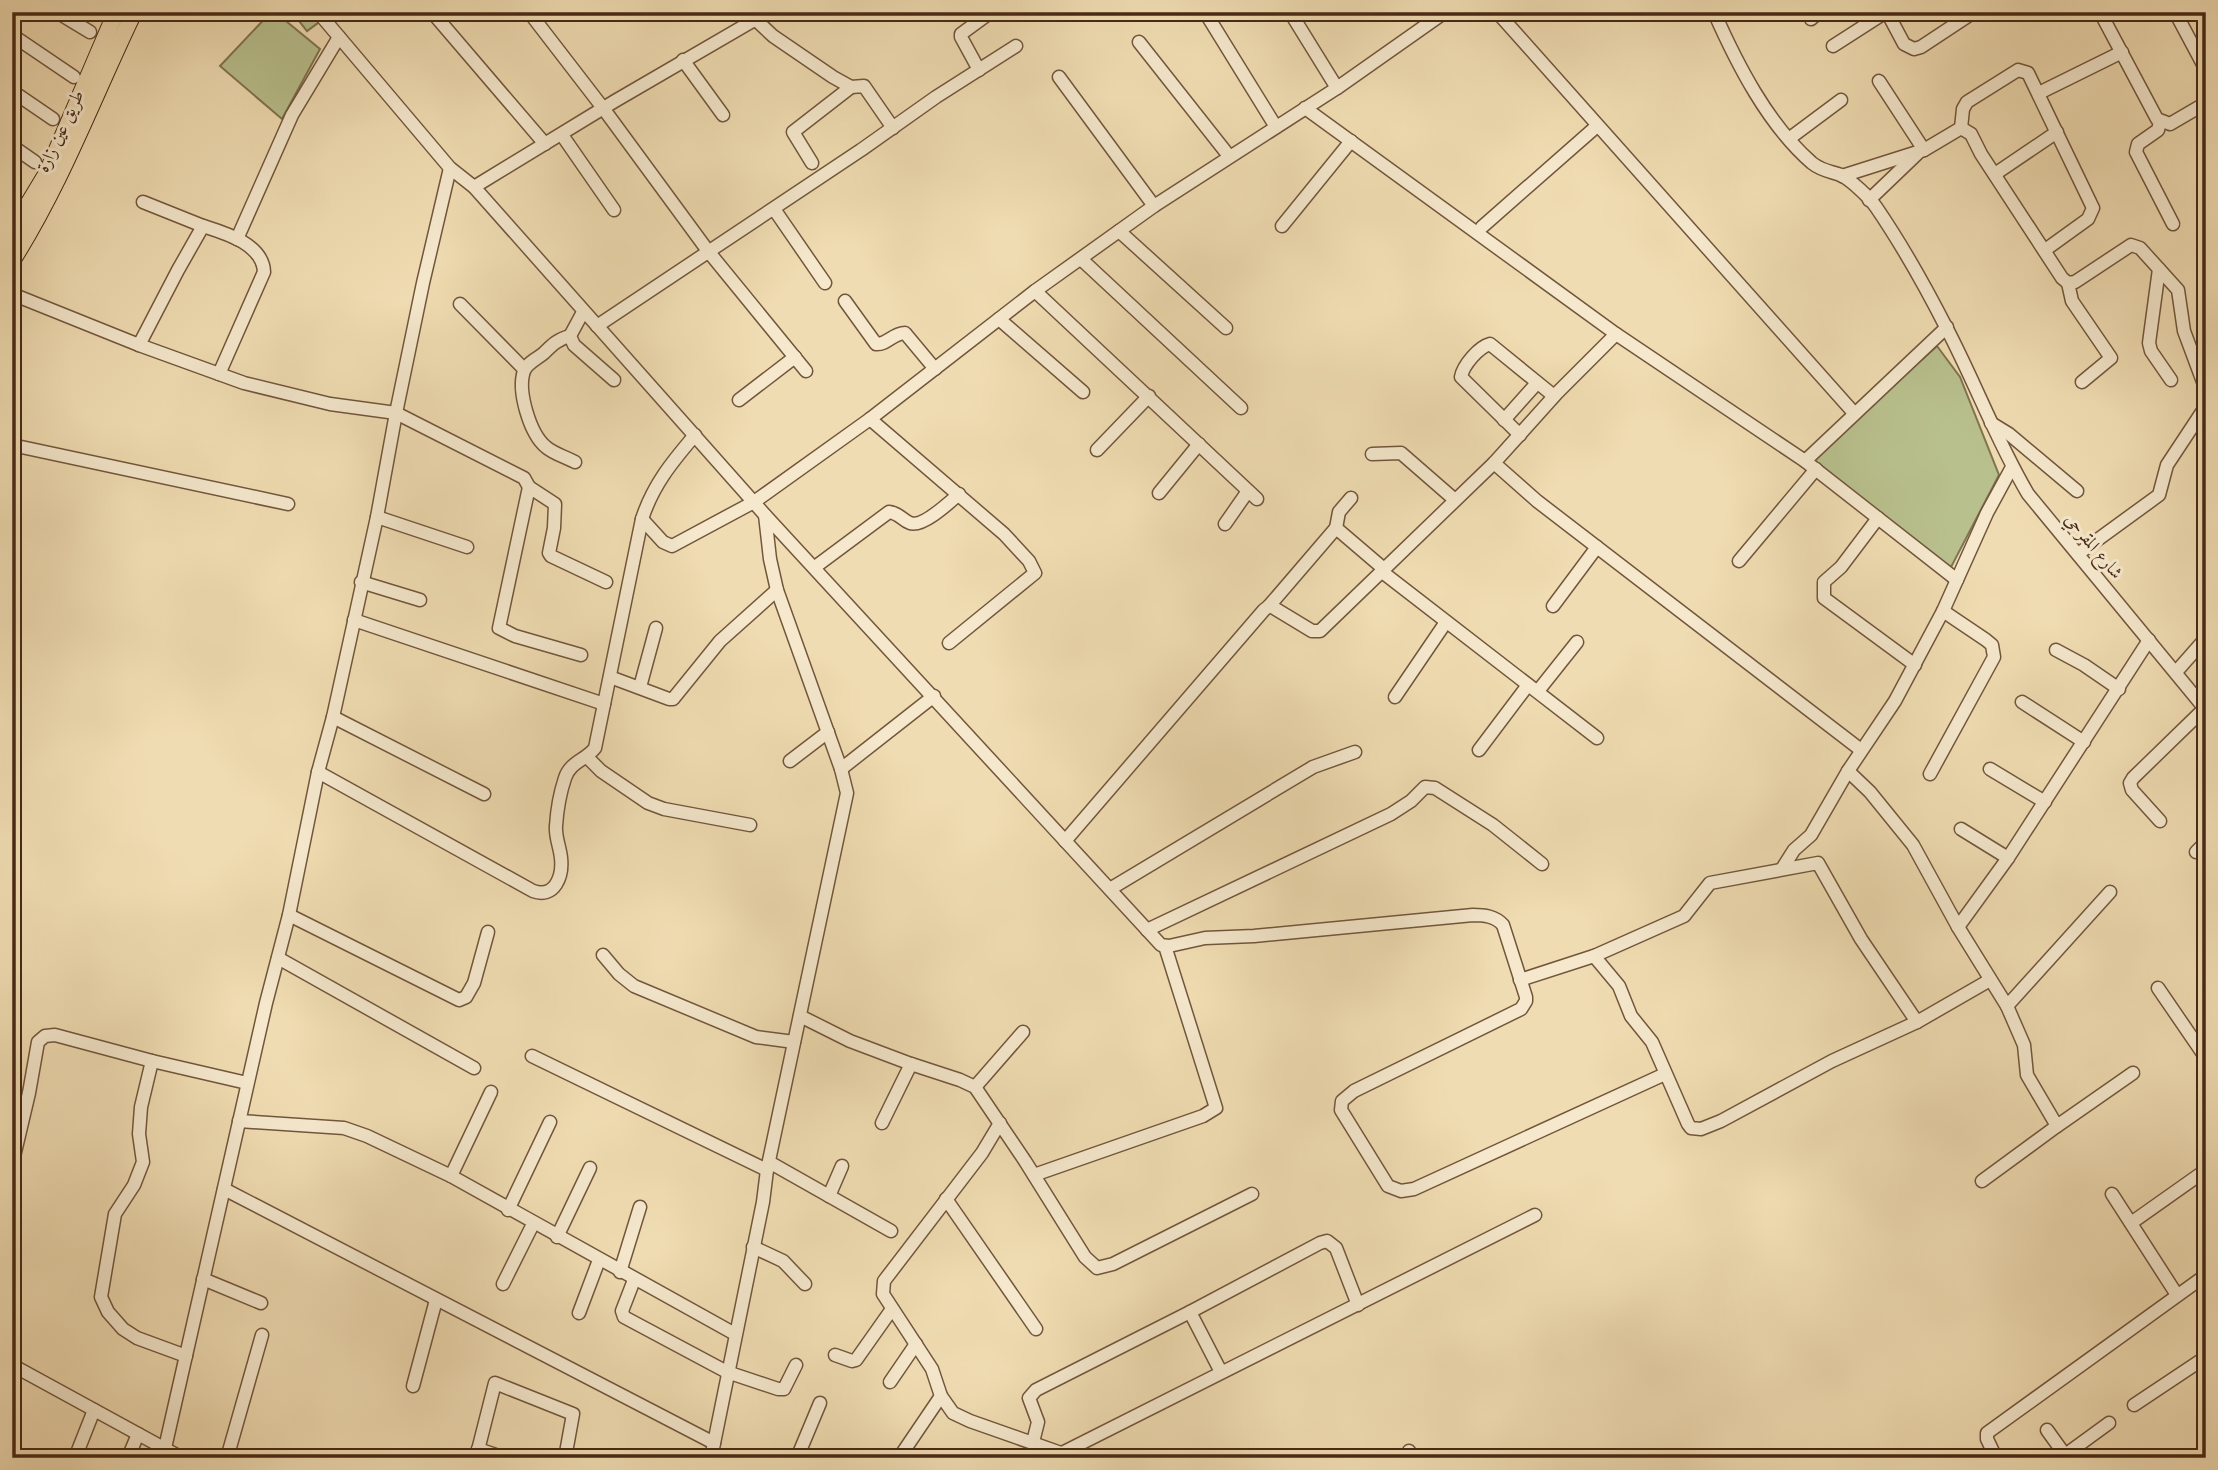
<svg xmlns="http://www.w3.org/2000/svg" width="2218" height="1470" font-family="'Libre Caslon Text',Amiri,serif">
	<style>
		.green { fill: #b8c08d; stroke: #807451; stroke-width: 2 }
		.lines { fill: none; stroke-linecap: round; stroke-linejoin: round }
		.minor-casing { stroke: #72563c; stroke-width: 15 }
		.major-casing { stroke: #482915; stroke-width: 18 }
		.minor { stroke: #f5e8cd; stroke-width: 12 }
		.major { stroke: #f0dcb2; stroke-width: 16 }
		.labels { text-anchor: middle; stroke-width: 6; stroke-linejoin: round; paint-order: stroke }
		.street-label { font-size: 18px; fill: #482915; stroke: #f5e8cd }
	</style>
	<rect width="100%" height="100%" fill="#f0dcb2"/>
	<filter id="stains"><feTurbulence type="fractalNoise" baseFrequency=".00286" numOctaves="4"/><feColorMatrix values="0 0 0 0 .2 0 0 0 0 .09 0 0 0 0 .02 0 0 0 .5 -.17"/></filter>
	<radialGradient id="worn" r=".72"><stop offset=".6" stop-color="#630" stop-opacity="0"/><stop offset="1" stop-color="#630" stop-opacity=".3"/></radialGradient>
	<!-- green -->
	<g class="green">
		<polygon points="271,12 275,12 320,49 282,119 220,66"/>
		<polygon points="292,12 315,12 322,20 307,31"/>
		<polygon points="1937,346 1960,377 1999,475 1949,571 1810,460"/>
	</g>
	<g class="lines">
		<!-- minor casing -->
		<g class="minor-casing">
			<g id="minor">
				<polyline points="57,12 90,32"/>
				<path d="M318,12L450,168L474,187L765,515L1161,945L1169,946L1205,938L1254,936L1473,915C1484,915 1495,916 1503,925L1526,997V1001L1521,1009L1354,1091L1342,1101L1341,1110L1388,1186L1401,1191L1414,1189L1665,1074"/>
				<polyline points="432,12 545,144"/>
				<polyline points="529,12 603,108 708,251 806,371"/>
				<polyline points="1205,12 1276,127"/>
				<polyline points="1290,12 1337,88"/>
				<polyline points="1497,12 1854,413"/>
				<path d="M1714,12C1737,64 1768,125 1812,163C1822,171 1830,171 1841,175C1852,181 1869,197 1876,207C1902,245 1925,286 1946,327C1975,382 1996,440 2028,494L2206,710"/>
				<polyline points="1887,12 1904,44 1914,49 1921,47 1974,12"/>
				<polyline points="2100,12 2157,119 2170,124 2206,103"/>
				<polyline points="2175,12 2206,70"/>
				<polyline points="1811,19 1819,12"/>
				<polyline points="756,20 773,36 833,77 851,87 864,86 893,128"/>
				<polyline points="12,35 74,77"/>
				<polyline points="1139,42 1229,156"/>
				<polyline points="1833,46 1886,12"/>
				<polyline points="683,60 723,115"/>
				<polyline points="979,70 961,37 961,34 991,12"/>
				<polyline points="1059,77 1154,206"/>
				<polyline points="1879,81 1924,150"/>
				<polyline points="12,91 53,119"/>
				<polyline points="2039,93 2122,52"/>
				<polyline points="1305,108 1616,334 1805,461 1957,580"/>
				<polyline points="2160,122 2158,130 2138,144 2136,152 2173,224"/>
				<polyline points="1961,128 1971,134 1981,154 2062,278 2068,283 2075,282 2131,245 2140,248 2178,290 2184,331 2206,390"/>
				<polyline points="1961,128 1963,109 1967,102 2018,70 2028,73 2093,208 2088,219 2045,250"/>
				<polyline points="562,135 614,210"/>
				<polyline points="1790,138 1841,100"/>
				<polyline points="12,146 35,162"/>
				<polyline points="812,163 793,132 851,87"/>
				<polyline points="1995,174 2057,132"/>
				<polyline points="1842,176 1924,150 1961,128"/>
				<polyline points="474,187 615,101 768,12"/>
				<polyline points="1869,200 1917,154"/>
				<polyline points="143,202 203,226"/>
				<polyline points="774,209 825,283"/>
				<polyline points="1282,226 1351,141"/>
				<polyline points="1482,227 1597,126"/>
				<polyline points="1119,231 1226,328"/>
				<polyline points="237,239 292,115 339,37"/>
				<polyline points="1081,259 1241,408"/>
				<polyline points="2159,269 2149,343 2151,351 2171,380"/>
				<polyline points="2068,283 2072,301 2111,358 2082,382"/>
				<polyline points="1035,291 1257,499"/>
				<polyline points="12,294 139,345 244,383 330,404 396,413 524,478 529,487 499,628 515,636 581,655"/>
				<path d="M845,301L876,344C887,345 893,333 905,333L935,369"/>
				<polyline points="460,304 524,369"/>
				<polyline points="583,312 570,336 574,345 614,380"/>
				<polyline points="999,319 1083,392"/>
				<polyline points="597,326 861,150 936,97 1016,46"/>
				<path d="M570,336C558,339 552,345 544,353C537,359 527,363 524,371C517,391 530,434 546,447C554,454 566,457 575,462"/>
				<path d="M139,345L178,270L203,226C225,233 263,244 264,272L219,374"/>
				<polyline points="739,400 795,357"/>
				<polyline points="870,419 1004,534 1029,561 1035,573 949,643"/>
				<polyline points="1504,420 1537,383"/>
				<polyline points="1991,423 2009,434 2077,491"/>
				<path d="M1520,435L1461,377C1463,365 1479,347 1490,344L1554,396"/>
				<polyline points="12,445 288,504"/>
				<polyline points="1097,450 1149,396"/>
				<polyline points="1372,454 1401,453 1455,500"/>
				<polyline points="1805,461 1947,327"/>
				<polyline points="1494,463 1537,501 1861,750"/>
				<polyline points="529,487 555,504 554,528 549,553 551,556 606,582"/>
				<polyline points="1159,493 1199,444"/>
				<polyline points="377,517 467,547"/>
				<polyline points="1878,518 1841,567 1824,582 1824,598 1915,665"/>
				<polyline points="642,519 663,542 672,546 754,502 870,419 1035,291 1154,206 1337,88 1445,12"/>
				<polyline points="1225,524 1248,491"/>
				<polyline points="1336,528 1339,512 1351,498"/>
				<polyline points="2078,554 2159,495 2167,465 2206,406"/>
				<polyline points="1739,561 1816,469"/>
				<path d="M815,567L889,512C899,513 902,520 910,523C922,528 950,502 959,494"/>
				<polyline points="1381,571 1597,738"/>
				<polyline points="361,582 420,600"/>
				<polyline points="1269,606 1336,528 1384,569"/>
				<polyline points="1553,606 1597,547"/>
				<polyline points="354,620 604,704"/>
				<polyline points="2056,650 2084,665 2119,689"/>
				<polyline points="2176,672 2206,638"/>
				<polyline points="610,677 669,699 673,699 720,641 777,590"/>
				<polyline points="640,687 656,628"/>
				<polyline points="1538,691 1577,642"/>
				<polyline points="1395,697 1446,622"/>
				<polyline points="2022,702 2084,742"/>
				<polyline points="333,717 484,794"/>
				<polyline points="1479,750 1528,685"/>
				<polyline points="587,757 601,771 648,803 664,809 750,825"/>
				<polyline points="790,761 828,732"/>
				<polyline points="841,769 934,696"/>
				<polyline points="1990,769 2045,802"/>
				<polyline points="1848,771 1870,792 1913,845 1958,927 2007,1006 2024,1045 2027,1075 2057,1126 1982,1181"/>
				<path d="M318,772L533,891C555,899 563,876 561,858C560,847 555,837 556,826C557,810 560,793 565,778C570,762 586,760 595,748L642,519C653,485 672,462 695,435"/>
				<polyline points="1930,774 1994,657 1992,645 1986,640 1943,611"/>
				<polyline points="2160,821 2132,790 2130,783 2133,778 2204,709"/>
				<polyline points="1961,829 2008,858"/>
				<polyline points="1065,841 1264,610 1269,606 1274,608 1312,631 1320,631 1494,463 1557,393 1616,334"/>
				<polyline points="2196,852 2206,842"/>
				<polyline points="1782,869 1794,850 1811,835 1848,771 1895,701 1943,611 1987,513 2012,467"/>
				<polyline points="1110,889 1313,767 1355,752"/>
				<polyline points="289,915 459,1000 466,997 474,983 488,932"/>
				<polyline points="1958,927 2008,858 2149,640"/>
				<polyline points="1147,930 1391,814 1411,801 1425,787 1435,788 1493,825 1542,864"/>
				<polyline points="603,955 619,974 634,986 756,1037 794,1042"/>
				<polyline points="1594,956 1684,916 1710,883 1818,863 1861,939 1917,1022"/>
				<polyline points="278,958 474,1068"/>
				<polyline points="1520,980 1594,956 1619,986 1631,1016 1652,1042 1688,1124 1691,1128 1701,1129 1721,1121 1832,1061 1917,1022 1990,980"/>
				<polyline points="2158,988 2206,1058"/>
				<polyline points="2007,1006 2110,892"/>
				<polyline points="800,1016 850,1041 911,1064 960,1080 975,1087 1025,1161 1085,1257 1097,1268 1113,1264 1252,1194"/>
				<polyline points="532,1056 767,1170"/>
				<polyline points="152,1061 141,1107 139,1134 143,1162 134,1185 115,1214 101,1297 108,1312 123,1329 137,1338 186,1356"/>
				<polyline points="975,1087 1023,1032"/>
				<polyline points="239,1121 344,1128 367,1136 451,1176 735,1334"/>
				<polyline points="882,1123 911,1064"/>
				<polyline points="1000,1123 982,1153 884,1281 883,1294 932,1369 941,1396 953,1413 970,1421 1075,1458"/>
				<polyline points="2057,1126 2133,1073"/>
				<polyline points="769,1162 891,1231"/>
				<polyline points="12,1165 29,1093 38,1042 45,1036 55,1035 152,1061 247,1083"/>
				<polyline points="1034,1175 1203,1116 1216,1108 1165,946"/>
				<polyline points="451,1176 491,1092"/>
				<polyline points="224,1189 714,1443"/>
				<polyline points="2112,1194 2177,1295"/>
				<polyline points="829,1196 842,1166"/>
				<polyline points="946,1199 1036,1329"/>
				<polyline points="508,1210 550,1122"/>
				<polyline points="2131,1223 2206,1170"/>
				<polyline points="557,1237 590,1168"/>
				<polyline points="753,1247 783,1261 805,1284"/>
				<polyline points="620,1272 640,1207"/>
				<polyline points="203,1279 261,1303"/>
				<polyline points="634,1280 622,1311 624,1317 727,1372 778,1389 784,1389 796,1365"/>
				<polyline points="503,1284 533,1224"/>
				<polyline points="1190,1312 1221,1372"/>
				<polyline points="579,1313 599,1260"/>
				<polyline points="835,1355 852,1361 856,1360 892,1309"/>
				<polyline points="12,1365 182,1458"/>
				<polyline points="890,1382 916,1344"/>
				<polyline points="413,1386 436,1300"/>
				<polyline points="2134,1405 2206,1357"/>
				<polyline points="2047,1430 2065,1455"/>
				<polyline points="1033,1442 1038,1422 1029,1398 1036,1390 1190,1312 1320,1243 1327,1241 1336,1248 1358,1305"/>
				<polyline points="165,1448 266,1003 289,915 318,772 333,717 377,517 396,413 423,283 450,168"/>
				<polyline points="478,1449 505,1458"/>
				<polyline points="1409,1451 1413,1458"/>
				<polyline points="1062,1453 1535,1215"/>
				<polyline points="75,1458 94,1410"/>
				<polyline points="128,1458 138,1434"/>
				<polyline points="227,1458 262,1335"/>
				<polyline points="476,1458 495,1383 573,1414 565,1458"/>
				<polyline points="711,1458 763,1202 767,1170 847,793 841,769 777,590 770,559 765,515"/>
				<polyline points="797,1458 820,1403"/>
				<polyline points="899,1458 941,1396"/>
				<polyline points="1996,1458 1987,1439 1987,1433 2206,1275"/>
				<polyline points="2061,1458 2109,1423"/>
			</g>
		</g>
		<!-- major casing -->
		<g class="major-casing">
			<g id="major">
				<polyline points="12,231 47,173 116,12"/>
				<path d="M12,261C63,180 93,97 134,12"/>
			</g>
		</g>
		<!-- minor -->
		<use href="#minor" class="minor"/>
		<!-- major -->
		<use href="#major" class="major"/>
	</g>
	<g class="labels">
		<!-- street labels -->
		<g class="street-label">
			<text transform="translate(60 131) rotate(-65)" y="6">طريق عين زارة</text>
			<text transform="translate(2094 546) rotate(50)" y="6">شارع المقرحي</text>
		</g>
	</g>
	<!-- margin -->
	<rect width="2218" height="1470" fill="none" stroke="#f0dcb2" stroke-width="42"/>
	<rect x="14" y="14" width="2190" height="1442" fill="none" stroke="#482915" stroke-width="3.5"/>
	<rect x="21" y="21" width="2176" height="1428" fill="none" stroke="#482915" stroke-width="2"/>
	<rect width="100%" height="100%" filter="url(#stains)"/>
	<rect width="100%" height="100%" fill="url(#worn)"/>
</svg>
